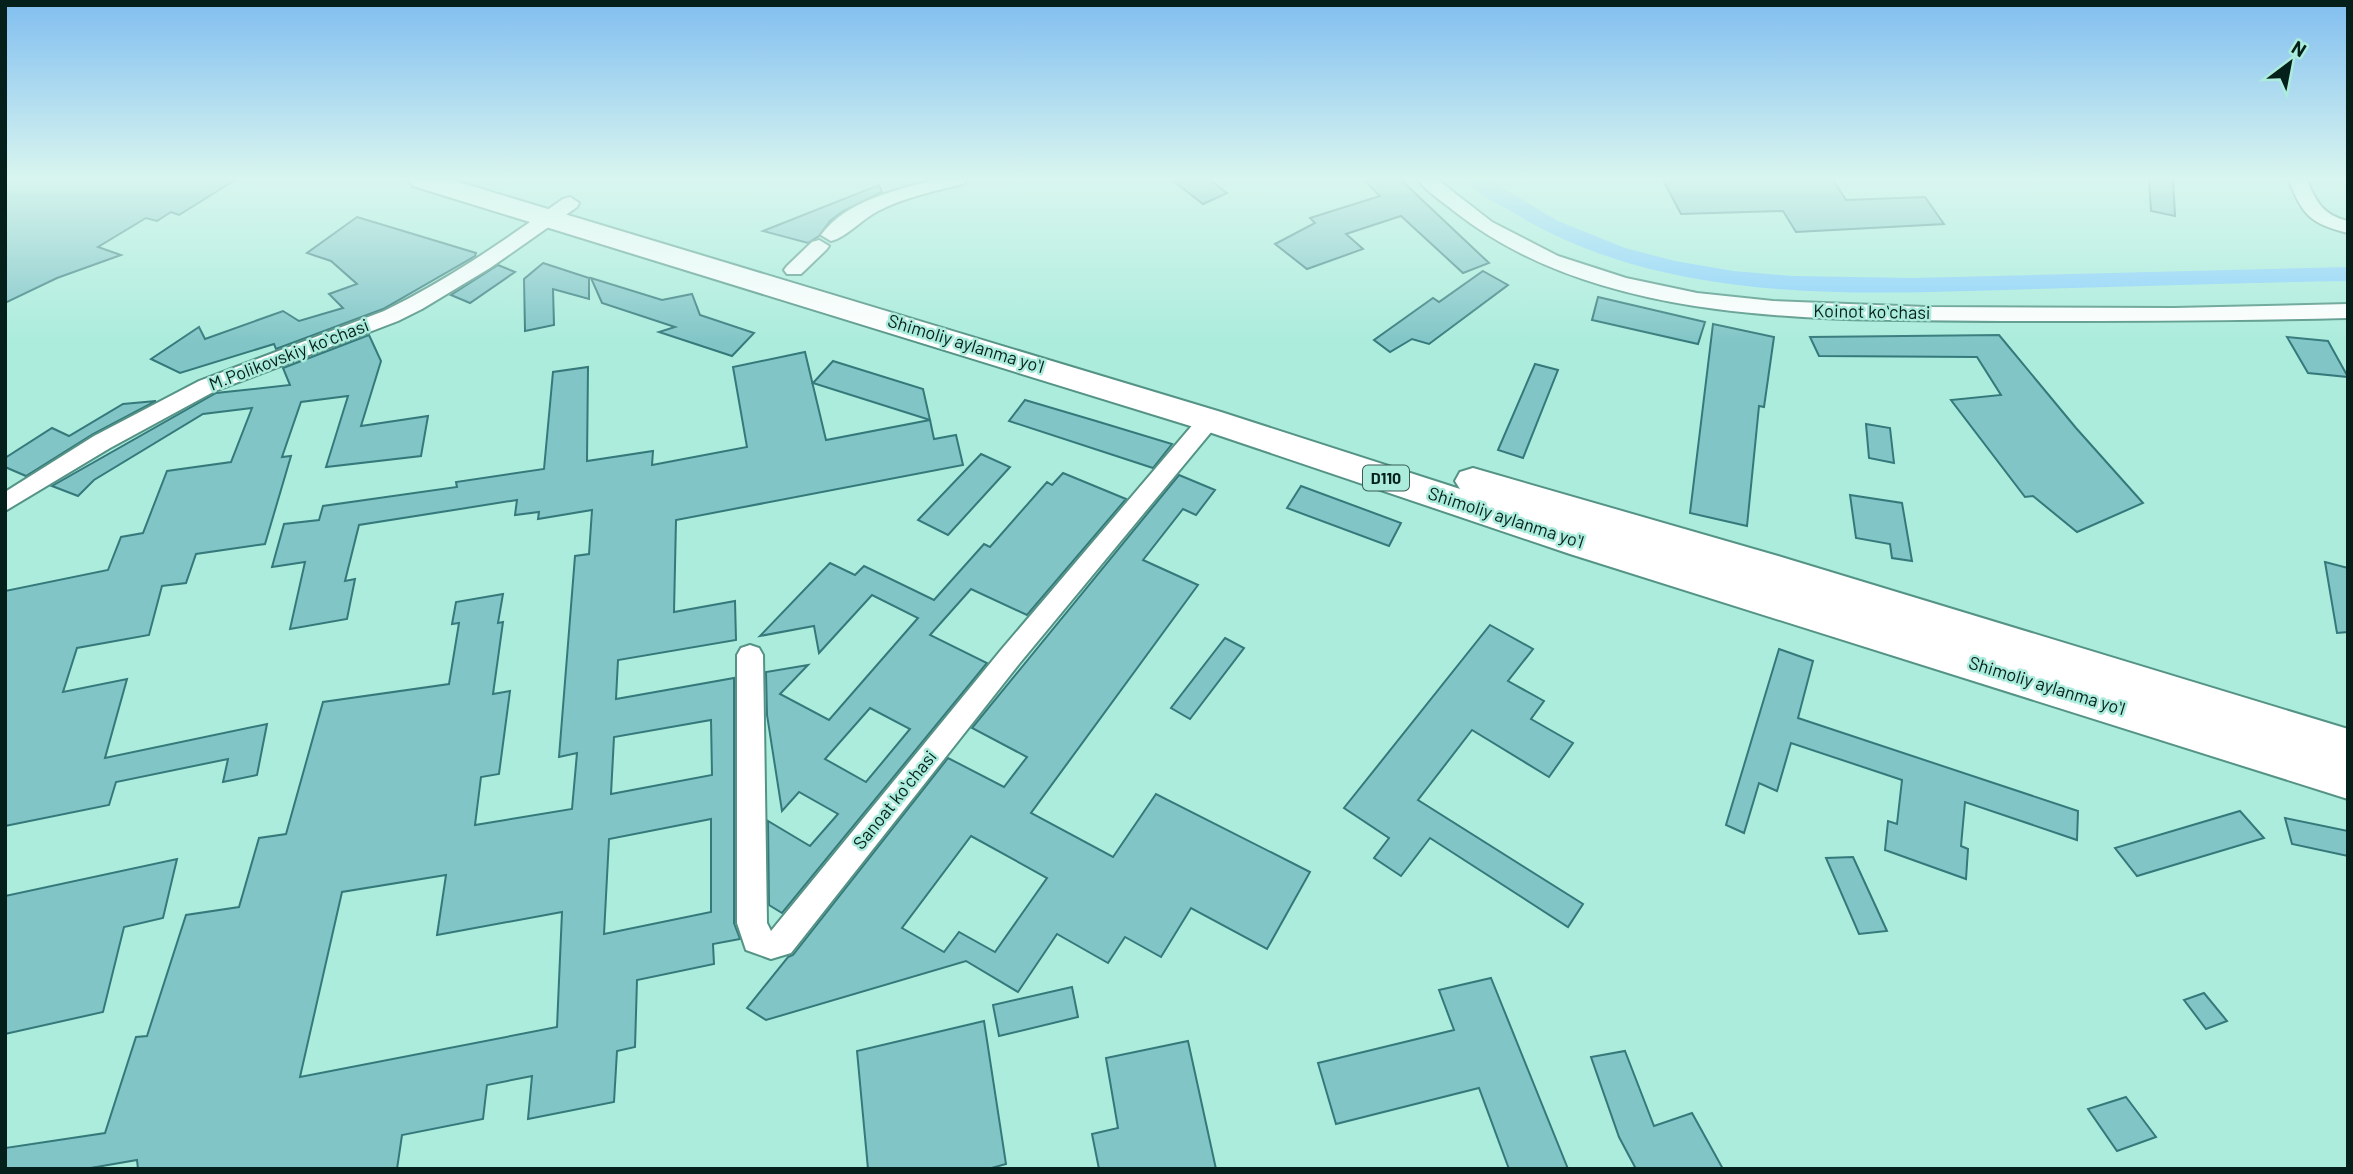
<svg xmlns="http://www.w3.org/2000/svg" width="2353" height="1174" font-family="Barlow,sans-serif">
	<style>
		.lines { fill: none; stroke-linecap: round; stroke-linejoin: round }
		.canal { fill: #88cefc; fill-rule: evenodd }
		.building { fill: #81c5c7; stroke: #35797b; stroke-width: 2; fill-rule: evenodd }
		.minor-casing { stroke: #549385; stroke-width: 4 }
		.primary-casing { stroke: #549385; stroke-width: 4 }
		.minor { fill: #fff; fill-rule: evenodd }
		.primary { fill: #fff; fill-rule: evenodd }
		.labels { text-anchor: middle; stroke-width: 5; stroke-linejoin: round; paint-order: stroke }
		.shield { fill: #abecdc; stroke: #375d55; stroke-width: 2 }
		.shield-label { font-size: 16px; font-weight: bold; fill: #05201b }
		.street-label { font-size: 18px; fill: #05201b; stroke: #abecdc }
	</style>
	<rect width="100%" height="100%" fill="#abecdc"/>
	<g class="lines">
		<!-- canal -->
		<path class="canal" d="M1466,180H1489L1558,221L1625,248L1675,261L1733,271L1793,276L1913,278L2348,267V281C2244,283 2140,286 2035,289C1862,294 1668,307 1514,213C1499,204 1476,194 1466,180Z"/>
	</g>
	<!-- building -->
	<g class="building">
		<polygon points="5,180 235,180 179,215 171,212 157,221 146,218 98,247 121,255 57,278 5,303"/>
		<polygon points="1172,180 1210,180 1227,193 1203,204"/>
		<polygon points="1364,180 1401,180 1489,263 1463,273 1401,216 1346,234 1363,249 1307,269 1275,244 1315,223 1310,218 1380,196"/>
		<polygon points="1663,180 1833,180 1846,200 1925,197 1944,224 1796,232 1783,211 1681,214"/>
		<polygon points="2149,180 2173,180 2175,216 2151,211"/>
		<polygon points="879,185 882,192 843,211 830,221 819,236 808,243 763,231"/>
		<polygon points="357,217 476,253 475,256 383,309 276,349 274,344 180,373 151,359 199,327 205,339 283,311 299,321 343,308 329,294 357,284 331,261 307,253"/>
		<polygon points="543,263 589,278 589,299 553,289 554,325 525,331 524,279"/>
		<polygon points="498,265 515,272 470,303 451,295"/>
		<polygon points="1483,271 1508,285 1429,344 1412,339 1390,352 1374,340 1433,298 1439,302"/>
		<polygon points="591,278 662,300 692,294 700,315 754,333 732,356 659,332 675,327 602,303"/>
		<polygon points="1598,297 1705,322 1698,344 1592,320"/>
		<polygon points="1713,324 1774,337 1764,407 1759,406 1747,526 1690,513"/>
		<polygon points="369,335 381,361 361,426 428,416 421,456 326,467 348,396 301,402 282,457 291,456 265,544 196,554 186,583 162,586 149,635 77,648 63,692 127,679 105,758 267,724 257,775 223,782 228,759 116,782 109,805 5,826 5,591 108,570 121,537 143,533 167,471 231,462 252,408 203,414 94,480 78,496 52,486 216,393 290,385 283,368"/>
		<polygon points="1999,335 2076,428 2143,503 2077,532 2033,496 2025,497 1951,400 2001,395 1977,357 1819,356 1810,337"/>
		<polygon points="2287,337 2328,341 2348,377 2308,373"/>
		<path d="M805,352L826,440L930,420L934,439L956,435L963,465L676,520L674,612L735,601L736,640L618,660L616,699L734,678V923L740,939L713,944L714,964L637,980L635,1047L617,1051L614,1102L528,1119L532,1076L487,1085L483,1119L402,1135L397,1169H138L137,1160L85,1169H5V1148L105,1133L136,1037L147,1036L186,915L239,907L259,838L286,834L323,702L449,684L459,623L452,624L456,602L503,594L498,623L503,622L493,694L510,691L499,774L481,777L475,825L572,809L577,753L559,757L575,556L589,554L592,510L538,519L539,512L515,515L517,500L359,525L345,581L355,579L347,619L290,629L305,562L272,567L284,524L319,520L323,506L457,487L456,482L544,469L553,372L588,367L587,461L653,451L652,465L747,447L733,367ZM711,720L712,775L611,794L614,737ZM711,819V912L604,934L609,839ZM446,875L437,935L562,912L557,1027L300,1077L342,892Z"/>
		<polygon points="833,361 923,389 930,420 813,383"/>
		<polygon points="1535,364 1558,370 1523,458 1498,450"/>
		<polygon points="1025,400 1096,421 1172,444 1153,468 1009,421"/>
		<polygon points="156,401 93,434 26,476 5,467 5,458 52,428 69,436 123,404"/>
		<polygon points="1866,424 1890,428 1894,463 1869,458"/>
		<polygon points="981,454 1010,467 948,535 918,520"/>
		<path d="M1063,473L1126,499L1027,615L971,589L930,635L987,663L782,913L769,905L768,821L810,846L838,814L799,792L782,811L767,715L766,672L808,665L780,694L829,720L918,618L872,595L819,653L814,626L760,636L830,563L855,575L864,566L934,600L984,544L990,547L1047,482L1052,485ZM870,708L910,729L866,782L825,759Z"/>
		<path d="M1179,475L1215,490L1196,515L1183,509L1143,560L1198,585L1031,813L1113,857L1156,794L1310,872L1267,949L1191,908L1161,957L1125,937L1108,963L1057,934L1018,992L966,961L766,1020L747,1008L788,957L793,955L948,758L1004,787L1027,757L972,728ZM971,836L1047,878L995,952L959,932L944,952L902,928Z"/>
		<polygon points="1301,486 1401,523 1389,546 1287,508"/>
		<polygon points="1850,495 1902,503 1912,561 1892,558 1890,544 1856,538"/>
		<polygon points="2325,562 2348,568 2348,632 2337,633"/>
		<polygon points="1490,625 1533,649 1508,681 1544,701 1531,719 1573,743 1549,777 1472,730 1418,800 1583,904 1568,927 1430,838 1401,876 1374,858 1389,838 1344,808"/>
		<polygon points="1225,638 1244,648 1190,719 1171,708"/>
		<polygon points="1779,649 1813,661 1798,718 2078,811 2077,840 1965,802 1961,846 1968,849 1966,879 1885,850 1888,821 1897,824 1902,780 1791,743 1777,791 1759,783 1744,833 1726,825"/>
		<polygon points="2240,811 2264,838 2137,876 2115,848"/>
		<polygon points="2285,818 2348,831 2348,856 2292,844"/>
		<polygon points="1853,857 1876,907 1887,931 1859,934 1826,858"/>
		<polygon points="177,859 163,918 124,927 103,1012 5,1034 5,896"/>
		<polygon points="1491,978 1568,1169 1509,1169 1479,1088 1336,1124 1318,1063 1454,1030 1439,990"/>
		<polygon points="1072,987 1078,1017 999,1036 993,1005"/>
		<polygon points="2204,993 2227,1021 2206,1029 2184,1000"/>
		<polygon points="984,1021 1006,1164 988,1169 868,1169 857,1051"/>
		<polygon points="1188,1041 1216,1169 1099,1169 1092,1134 1118,1128 1106,1058"/>
		<polygon points="1625,1051 1654,1126 1692,1113 1723,1169 1636,1169 1619,1137 1591,1057"/>
		<polygon points="2126,1097 2156,1137 2117,1151 2088,1109"/>
	</g>
	<g class="lines">
		<!-- minor casing -->
		<g class="minor-casing">
			<g id="minor">
				<path d="M936,180H966L963,184C935,191 905,197 878,211C862,219 847,237 831,241L821,235C846,201 897,189 936,180Z"/>
				<path d="M1418,180H1438L1492,222L1558,256L1626,278L1697,293L1773,301L1926,307L2174,308L2348,304V318C2233,321 2119,321 2004,321C1825,319 1602,328 1454,211C1442,201 1427,192 1418,180Z"/>
				<path d="M2289,180H2307C2316,202 2323,215 2348,221V233C2311,224 2302,215 2289,180Z"/>
				<path d="M570,197L579,203L577,207L490,268L422,309L398,321L215,391L110,448L5,511V492L94,436L199,381L384,311C448,280 505,240 563,199Z"/>
				<polygon points="819,240 829,246 826,250 801,274 787,274 784,270 787,266 812,242"/>
				<polygon points="1209,412 1217,415 1220,420 1217,425 1019,664 791,953 771,959 746,950 737,923 737,655 741,648 750,645 759,648 763,655 767,923 771,931 1001,650 1201,415"/>
			</g>
		</g>
		<!-- primary casing -->
		<g class="primary-casing">
			<polygon id="primary" points="409,180 452,180 1221,412 1460,489 1455,481 1460,472 1473,468 1778,556 2348,729 2348,799 1570,554 1197,428 413,186"/>
		</g>
		<!-- minor -->
		<use href="#minor" class="minor"/>
		<!-- primary -->
		<use href="#primary" class="primary"/>
	</g>
	<!-- sky -->
	<linearGradient id="sky" x2="0" y2="1"><stop stop-color="#81bef0"/><stop offset="0.52" stop-color="#d9f6ef"/><stop offset="1" stop-color="#d9f6ef" stop-opacity="0"/></linearGradient>
	<rect width="2353" height="344" fill="url(#sky)"/>
	<g class="labels">
		<!-- shield labels -->
		<rect class="shield" x="1363" y="465.5" width="46" height="25" rx="5"/>
		<g class="shield-label">
			<text x="1386" y="484">D110</text>
		</g>
		<!-- street labels -->
		<g class="street-label">
			<text transform="translate(1872 312) rotate(1)" y="6">Koinot koʻchasi</text>
			<text transform="translate(966 344) rotate(17)" y="6">Shimoliy aylanma yoʻl</text>
			<text transform="translate(289 355) rotate(-21)" y="6">M.Polikovskiy koʻchasi</text>
			<text transform="translate(1506 518) rotate(18)" y="6">Shimoliy aylanma yoʻl</text>
			<text transform="translate(2047 686) rotate(17)" y="6">Shimoliy aylanma yoʻl</text>
			<text transform="translate(895 800) rotate(-51)" y="6">Sanoat koʻchasi</text>
		</g>
	</g>
	<!-- border -->
	<rect width="2353" height="1174" fill="none" stroke="#05201b" stroke-width="14"/>
	<!-- north arrow -->
	<g transform="translate(2290 63) rotate(32)" stroke="#abecdc" stroke-width="5" paint-order="stroke">
	<path d="M0-5L12 26L0 18L-12 26Z" fill="#05201b"/>
	<text y="-10" font-size="19" font-weight="bold" text-anchor="middle" fill="#05201b">N</text>
	</g>
</svg>
